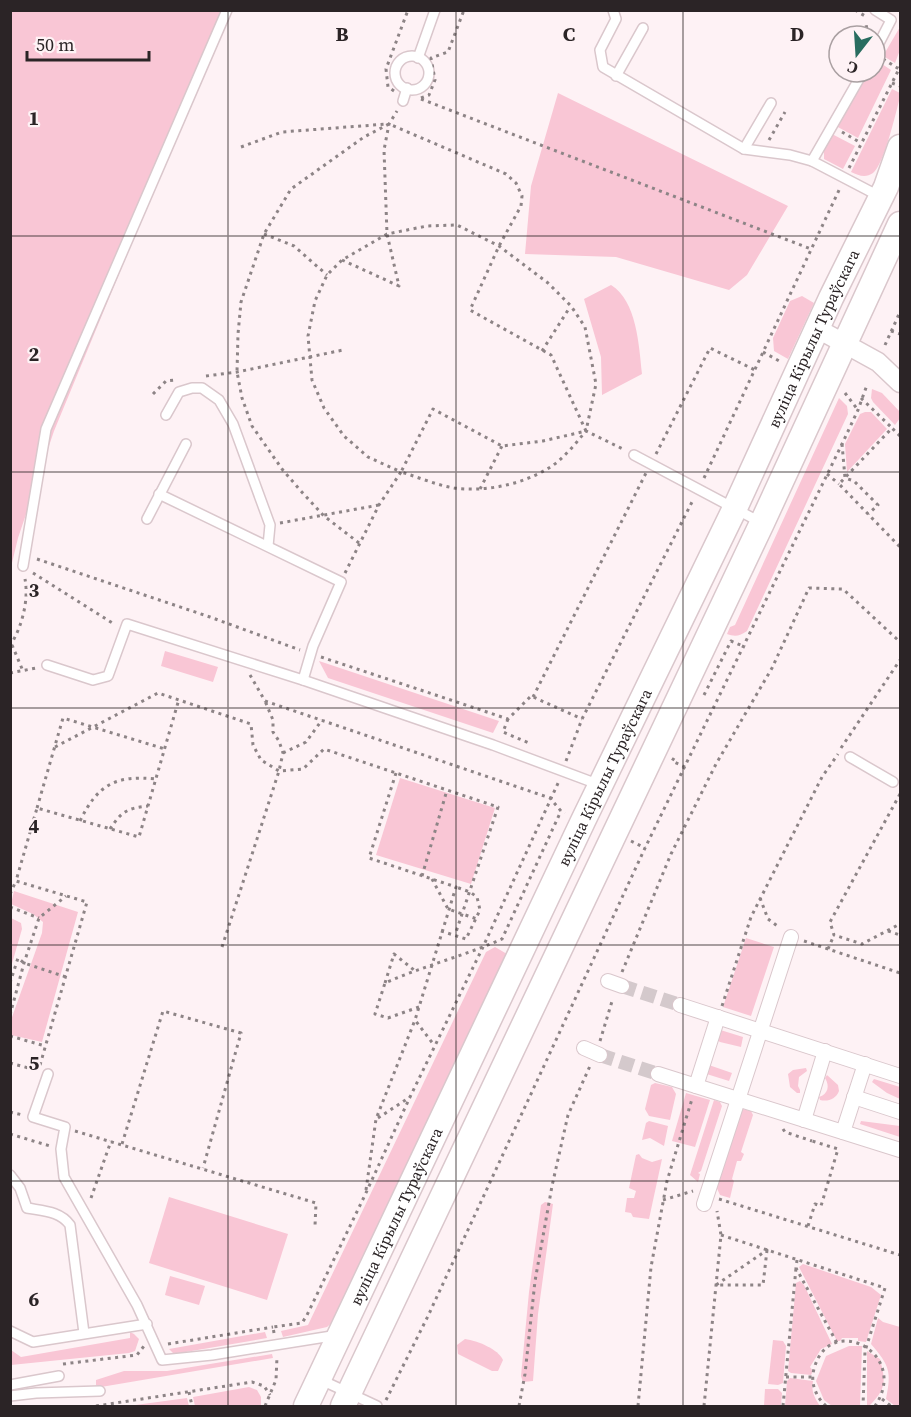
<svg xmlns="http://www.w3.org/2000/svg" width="911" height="1417" font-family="'Source Serif 4',serif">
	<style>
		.green { fill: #f9c6d5 }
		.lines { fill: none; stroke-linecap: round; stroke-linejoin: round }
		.pedestrian-tunnel { stroke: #d4c9cc; stroke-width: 14; stroke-dasharray: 14 7; stroke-linecap: butt }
		.service-casing { stroke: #dac7cc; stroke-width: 12 }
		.pedestrian-casing { stroke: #dac7cc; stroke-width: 16 }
		.minor-casing { stroke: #dac7cc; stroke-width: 21 }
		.secondary-casing { stroke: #dac7cc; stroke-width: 27 }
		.path { stroke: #8d8486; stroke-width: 3; stroke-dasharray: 3 4.5; stroke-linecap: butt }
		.service { stroke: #fff; stroke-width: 9 }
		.pedestrian { stroke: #fff; stroke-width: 14 }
		.minor { stroke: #fff; stroke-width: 18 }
		.secondary { stroke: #fff; stroke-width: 24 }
		.grid { fill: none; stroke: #2b2426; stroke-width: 1.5; stroke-opacity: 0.55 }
		.labels { text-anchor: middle; stroke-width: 4.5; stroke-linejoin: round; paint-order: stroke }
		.street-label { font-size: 16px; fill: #2b2426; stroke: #fef2f5 }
		.grid-label { font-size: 20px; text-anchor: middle; font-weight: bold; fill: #2b2426; stroke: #fef2f5; stroke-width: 4.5; stroke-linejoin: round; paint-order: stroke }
	</style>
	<rect width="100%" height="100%" fill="#fef2f5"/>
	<!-- green -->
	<g class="green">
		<polygon points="11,11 228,11 54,431 18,538 11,567"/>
		<polygon points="900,27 900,50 895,63 883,56"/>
		<polygon points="876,60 891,70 858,138 836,126 869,72 875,72"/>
		<path d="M892,89L900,93V97C896,112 884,165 873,173C866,178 859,176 851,172Z"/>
		<polygon points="558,93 788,206 747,275 729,290 616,257 525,254 531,186"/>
		<polygon points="832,134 855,146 843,169 824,159 824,148"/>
		<path d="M611,285C637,301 639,346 642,374L602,395L601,357L584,299Z"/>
		<polygon points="802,296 814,303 788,359 774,351 773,338 790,301"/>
		<polygon points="872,389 882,393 900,412 900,418 895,425 873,402 871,398"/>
		<path d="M839,398L847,406L848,414L747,631C740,636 735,637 727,634L730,627L735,625Z"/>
		<polygon points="865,412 871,412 887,429 847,472 845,444 860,414"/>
		<polygon points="165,651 218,667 213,682 161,666"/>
		<polygon points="319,661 499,721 493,733 328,678"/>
		<polygon points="400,778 495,808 471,884 376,855"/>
		<polygon points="14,891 78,912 42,1042 11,1035 11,1020 42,933 43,922 33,914 11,904"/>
		<polygon points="11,918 21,923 22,929 11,967"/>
		<polygon points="746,938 774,947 751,1016 723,1007"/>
		<polygon points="495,947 507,954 334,1321 327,1327 283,1337 281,1331 308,1325 486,952"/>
		<polygon points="714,1028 743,1037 741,1047 720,1042 712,1037"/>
		<polygon points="706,1064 732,1073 729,1081 697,1071"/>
		<polygon points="806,1068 807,1071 799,1077 798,1086 800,1090 800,1093 797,1093 790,1087 788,1074 793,1070"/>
		<path d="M827,1075L838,1085L839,1091C836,1099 828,1102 820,1100L819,1097C828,1094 830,1086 825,1078Z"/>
		<polygon points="874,1079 900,1087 900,1099 887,1093 872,1082"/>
		<polygon points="655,1083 672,1087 676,1094 670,1120 649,1116 645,1109 651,1085"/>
		<polygon points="686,1093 710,1100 695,1147 672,1141"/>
		<polygon points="714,1100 720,1102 722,1106 701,1171 698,1173 700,1174 698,1182 690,1175"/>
		<polygon points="743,1109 751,1111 753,1115 741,1152 744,1154 741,1161 737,1161 732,1179 734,1181 730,1198 720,1195 714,1182 737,1112"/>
		<polygon points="649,1121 668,1126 664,1146 650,1138 642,1140 646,1123"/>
		<polygon points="861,1121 900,1126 900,1137 860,1124"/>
		<polygon points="639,1154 642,1158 652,1162 662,1159 649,1219 633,1217 631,1213 625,1212 627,1198 634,1198 636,1191 629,1188 636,1155"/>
		<polygon points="169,1197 288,1234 267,1300 149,1263"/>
		<polygon points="545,1202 553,1204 538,1314 533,1381 523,1382 521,1376 529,1292 541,1205"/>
		<polygon points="803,1264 871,1287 881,1295 866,1342 858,1341 858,1338 842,1338 840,1341 837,1341 799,1267"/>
		<polygon points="170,1276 205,1286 199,1305 165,1295"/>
		<polygon points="800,1281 804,1285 832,1344 821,1349 810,1367 813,1371 811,1375 791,1373 788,1371 796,1283"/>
		<path d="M878,1318L883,1322L900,1327V1406H895L886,1399C892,1371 889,1365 871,1344Z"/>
		<polygon points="130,1332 134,1334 139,1339 135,1351 129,1353 11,1365 11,1350 21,1357 130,1338"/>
		<polygon points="265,1332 267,1338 174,1354 169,1349"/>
		<path d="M465,1339C478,1341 498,1349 503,1360L498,1371H492L458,1354L457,1345Z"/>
		<polygon points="773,1340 783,1341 786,1346 783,1383 778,1385 768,1384"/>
		<polygon points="849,1346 862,1346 860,1406 832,1406 824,1400 816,1381 826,1356"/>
		<path d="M867,1351L880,1359C886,1382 886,1389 869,1406H867Z"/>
		<polygon points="272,1354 273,1358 101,1387 96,1385 96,1380 124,1371 167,1371"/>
		<path d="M790,1378L813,1381C811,1391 814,1397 820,1406H785L787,1381Z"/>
		<polygon points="249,1387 257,1390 261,1397 261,1406 195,1406 193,1397"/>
		<polygon points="765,1389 778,1389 782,1393 781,1406 764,1406"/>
		<polygon points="187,1398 189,1406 128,1406"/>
	</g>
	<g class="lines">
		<!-- pedestrian-tunnel -->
		<g class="pedestrian-tunnel">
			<polyline points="622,986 680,1005"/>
			<polyline points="600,1055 658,1074"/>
		</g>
		<!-- service casing -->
		<g class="service-casing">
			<g id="service">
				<polyline points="613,10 616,19 600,50 603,67 744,149 790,155 812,161"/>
				<polyline points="875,51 891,20 875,10"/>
				<circle cx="412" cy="73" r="17"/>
				<polyline points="418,58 435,10"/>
				<polyline points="863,72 812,161 879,196"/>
				<polyline points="616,76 643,28"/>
				<polyline points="403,101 407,88"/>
				<polyline points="744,149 771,103"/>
				<polyline points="166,415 179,392 192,388 202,388 219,400 233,424 270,525 268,546"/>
				<polyline points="634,455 762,523"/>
				<polyline points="159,494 341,582 313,646 303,680"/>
				<polyline points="147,519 186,444"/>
				<polyline points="23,566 46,429 227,10"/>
				<polyline points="47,665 93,680 108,676 127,624 303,680 493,745 600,785"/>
				<polyline points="850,757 893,782"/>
				<polyline points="48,1074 33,1117 65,1127 61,1149 64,1177 137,1305 162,1360 212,1355 338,1335"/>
				<path d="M10,1175L20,1188L27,1208C43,1211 60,1211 70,1225L84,1333"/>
				<polyline points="10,1331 33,1342 147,1324"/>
				<polyline points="319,1379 377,1406"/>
				<polyline points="10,1385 59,1376"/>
				<polyline points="10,1396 36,1393 100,1391"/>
			</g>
		</g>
		<!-- pedestrian casing -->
		<g class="pedestrian-casing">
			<g id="pedestrian">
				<polyline points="608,981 622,986"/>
				<polyline points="680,1005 900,1076"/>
				<polyline points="584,1048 600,1055"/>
				<polyline points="658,1074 900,1150"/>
				<polyline points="696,1086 718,1017"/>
				<polyline points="854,1097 900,1112"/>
				<polyline points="804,1120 825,1051"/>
				<polyline points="843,1132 865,1064"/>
				<polyline points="704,1204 791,937"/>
			</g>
		</g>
		<!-- minor casing -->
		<g class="minor-casing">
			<polyline id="minor" points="818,329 878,362 900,383"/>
		</g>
		<!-- secondary casing -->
		<g class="secondary-casing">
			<g id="secondary">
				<path id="s1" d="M306,1406L583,821L735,508L831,298L886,187L900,147"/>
				<polyline points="343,1406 762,523 900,224"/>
			</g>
		</g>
		<!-- path -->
		<g class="path">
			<polyline points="855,10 865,16"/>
			<polyline points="865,27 870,26"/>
			<polyline points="883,59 899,69"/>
			<polyline points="892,83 900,86"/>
			<polyline points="394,91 388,87 386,69 408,10"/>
			<polyline points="421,98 429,95 435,80 431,58 448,52 464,10"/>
			<polyline points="421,99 811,249"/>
			<polyline points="842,132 861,143"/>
			<polyline points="769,140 785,112"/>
			<polyline points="241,147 282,132 387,124"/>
			<polyline points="849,168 900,67"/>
			<polyline points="264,234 294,246 327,275"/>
			<polyline points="342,260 399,286 387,234 384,150 389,124 397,111"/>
			<polyline points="891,331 900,334"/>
			<polyline points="885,345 900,312"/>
			<polyline points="542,351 570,307"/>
			<polyline points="763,352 781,362"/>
			<polyline points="206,376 237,372 343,350"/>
			<polyline points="845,393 858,410"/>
			<polyline points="153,394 166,381 176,380"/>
			<polyline points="861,398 892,428"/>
			<polyline points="900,436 892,428 839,484 900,547"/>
			<polyline points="842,444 845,478 854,481 878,505 868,514"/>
			<polyline points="656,454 710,348 755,370"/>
			<polyline points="827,474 839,484"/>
			<polyline points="704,478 840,188"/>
			<polyline points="480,489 502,446"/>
			<polyline points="280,523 379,505"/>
			<path d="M359,543L324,516L300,490L282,469L252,426L242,398L237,372L238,334L241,302L264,234L291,189L364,137L389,124L506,174L516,183L522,196L521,206L499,246L470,310L551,355L586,431L543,441L502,446L433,409L401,472C418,477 436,485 454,488C485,492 520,485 547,469C562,461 575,444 586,431"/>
			<polyline points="37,559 210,617 300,650"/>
			<polyline points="33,573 114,624"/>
			<polyline points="345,573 379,505 401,472 368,457 344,436 324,408 312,380 308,336 315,301 327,275 342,260 387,234 427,226 457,225 499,246 548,283 571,306 585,327 596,384 586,431 625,450"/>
			<polyline points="12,645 23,671"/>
			<path d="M10,646C22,627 29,600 25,579"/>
			<polyline points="321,657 508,719 531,696 582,719"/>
			<polyline points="10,673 36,668"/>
			<polyline points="250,675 265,701 550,798 561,811 565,813"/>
			<polyline points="704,695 731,641 745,647"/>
			<polyline points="533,697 646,473"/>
			<polyline points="508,719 503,732 529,743"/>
			<polyline points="55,747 158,693 251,724 253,745 261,760 279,771 303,769 324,749 498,807 455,935"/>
			<polyline points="841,748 900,660"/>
			<polyline points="283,753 306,742 322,720"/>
			<polyline points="674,758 672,761 685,767"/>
			<polyline points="566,761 582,719 693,500"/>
			<polyline points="396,773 369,858 456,887 415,1020 434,1045"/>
			<polyline points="900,794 830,922 834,935 862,944 900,924"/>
			<polyline points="37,808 63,718 165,749"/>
			<path d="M80,821C98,784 116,775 156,779"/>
			<path d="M110,829C121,812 127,808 148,806"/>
			<polyline points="631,841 645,848"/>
			<polyline points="422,876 447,790"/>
			<polyline points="432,879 448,909 477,919"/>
			<polyline points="10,894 16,881"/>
			<polyline points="760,898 768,919 780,928"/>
			<polyline points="10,907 39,918"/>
			<polyline points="441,931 466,939 480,910 477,897 470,892 456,887"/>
			<polyline points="888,931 900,935"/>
			<polyline points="804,941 900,973"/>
			<polyline points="222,947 279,771 283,753 279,741 273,732 273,720 265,701"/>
			<polyline points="828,949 834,935"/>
			<polyline points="622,972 671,854 716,764 772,668 809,588 843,589 900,642"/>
			<polyline points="10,983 18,958 24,963 66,977"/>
			<polyline points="385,983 394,954 414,970"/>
			<polyline points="722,1006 751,917 822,777 838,754"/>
			<path d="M419,1007L388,1018L375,1014L385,983C423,966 464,956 502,939L561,811"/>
			<polyline points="10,1015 24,963 39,918 66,896"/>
			<polyline points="10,1036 45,1046"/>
			<polyline points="600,1041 613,998"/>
			<polyline points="10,1063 36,1070"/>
			<polyline points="40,1065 87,902 16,881 37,808 139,837 179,699"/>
			<polyline points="10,1112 23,1115"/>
			<polyline points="378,1118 410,1097"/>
			<polyline points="783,1129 785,1132 812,1141"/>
			<polyline points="75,1131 316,1203 315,1226"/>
			<polyline points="10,1134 50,1146"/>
			<polyline points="122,1144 163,1011 241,1033 203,1168"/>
			<polyline points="366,1190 376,1119 415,1020"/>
			<polyline points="91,1198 111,1141"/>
			<polyline points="719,1199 900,1255"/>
			<polyline points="663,1200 693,1191"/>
			<polyline points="808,1226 815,1204 821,1206 838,1149 812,1141 814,1139"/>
			<polyline points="721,1235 885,1288 865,1351 863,1406"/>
			<polygon points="767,1250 763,1285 716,1285"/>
			<polyline points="797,1260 796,1268 837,1343"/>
			<polyline points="274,1333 273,1327 302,1323 307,1315 365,1195 410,1097 483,947 559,781"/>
			<polyline points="168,1344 273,1327"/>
			<polyline points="63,1364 137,1355 144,1346"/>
			<polyline points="786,1377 813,1377"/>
			<polyline points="189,1392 192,1406"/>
			<polyline points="882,1399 891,1406"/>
			<polyline points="386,1400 428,1316 645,848 842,444 858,410 867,385"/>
			<polyline points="96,1406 252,1382 264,1386 270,1395"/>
			<polyline points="265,1406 276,1380 277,1357"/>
			<polyline points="519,1406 525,1374 535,1281 552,1186 568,1115 590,1066"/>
			<polyline points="638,1406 651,1267 667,1181 692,1099"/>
			<polyline points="704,1406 721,1235 717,1211"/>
			<polyline points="783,1406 796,1268"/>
			<path d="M826,1406C816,1397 810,1383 814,1369C829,1311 911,1353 875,1406"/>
		</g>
		<!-- service -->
		<use href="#service" class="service"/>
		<!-- pedestrian -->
		<use href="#pedestrian" class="pedestrian"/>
		<!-- minor -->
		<use href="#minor" class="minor"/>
		<!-- secondary -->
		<use href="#secondary" class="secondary"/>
	</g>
	<!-- grid -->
	<path class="grid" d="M228,10V1406M456,10V1406M683,10V1406M10,236H900M10,472H900M10,708H900M10,945H900M10,1181H900"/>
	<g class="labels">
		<!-- street labels -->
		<g class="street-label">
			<text dy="6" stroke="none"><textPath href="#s1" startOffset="1182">вуліца Кірылы Тураўскага</textPath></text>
			<text dy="6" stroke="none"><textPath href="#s1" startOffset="696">вуліца Кірылы Тураўскага</textPath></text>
			<text dy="6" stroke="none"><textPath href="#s1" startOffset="210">вуліца Кірылы Тураўскага</textPath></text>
		</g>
	</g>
	<g class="grid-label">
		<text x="342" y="41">B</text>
		<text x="569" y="41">C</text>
		<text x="797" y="41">D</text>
		<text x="34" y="125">1</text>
		<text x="34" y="361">2</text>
		<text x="34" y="597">3</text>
		<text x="34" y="833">4</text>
		<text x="34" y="1070">5</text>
		<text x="34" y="1306">6</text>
	</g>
	<!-- border -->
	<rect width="911" height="1417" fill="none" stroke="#2b2426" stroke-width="24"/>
	<!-- north arrow -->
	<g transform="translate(857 54) rotate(197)"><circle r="28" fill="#fef2f5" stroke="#aaa0a2" stroke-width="1.5"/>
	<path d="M0-4.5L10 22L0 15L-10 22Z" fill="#296d60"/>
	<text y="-9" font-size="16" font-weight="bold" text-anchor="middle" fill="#2b2426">С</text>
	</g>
	<!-- scale -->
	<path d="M27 51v9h122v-9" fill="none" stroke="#2b2426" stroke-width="3"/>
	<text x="36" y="51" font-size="18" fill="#2b2426" stroke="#fef2f5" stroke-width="4.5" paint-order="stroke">50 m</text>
</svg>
